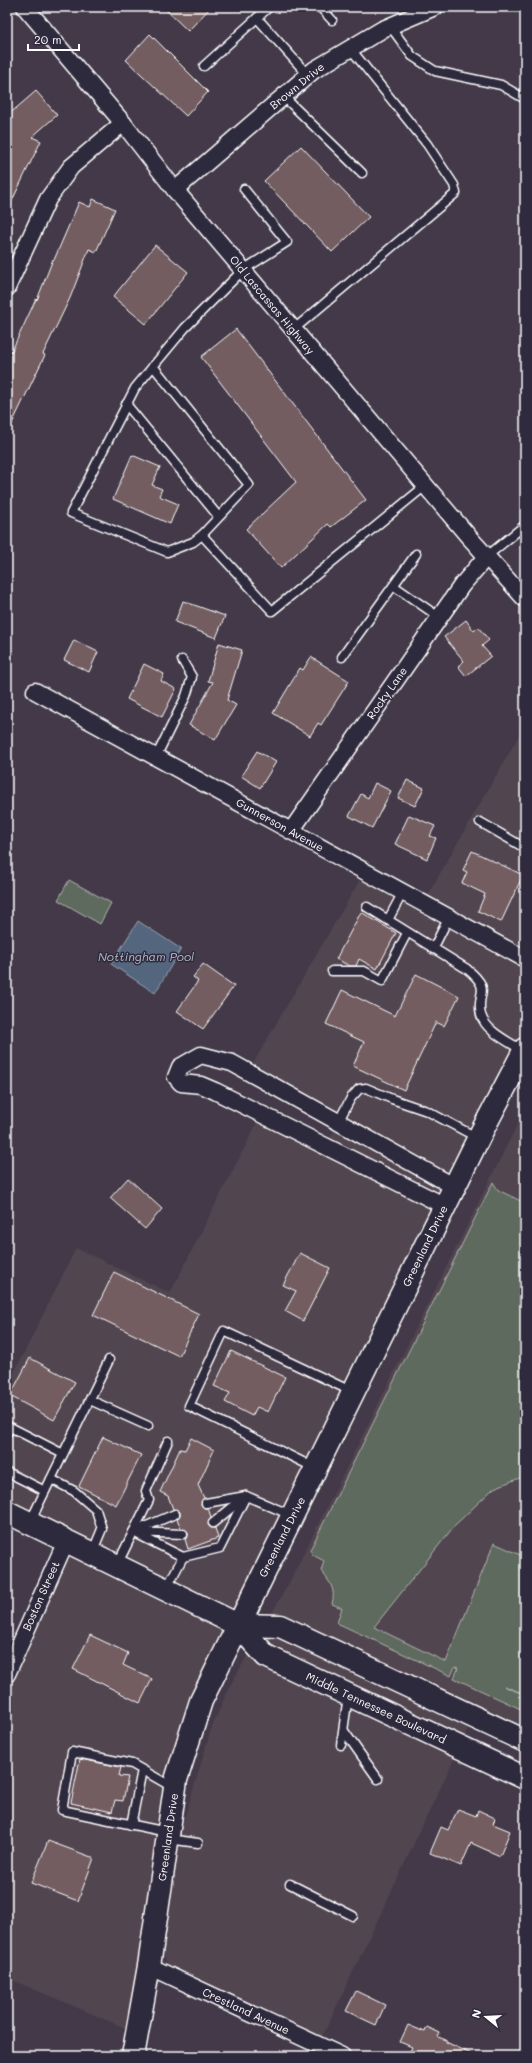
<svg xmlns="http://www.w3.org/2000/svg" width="532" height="2063" font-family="Mali,sans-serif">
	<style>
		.built { fill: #514450 }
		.green { fill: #5f6a5e; stroke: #afb4ae }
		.water { fill: #53667e; stroke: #98a3b2 }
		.building { fill: #735d61; stroke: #fff }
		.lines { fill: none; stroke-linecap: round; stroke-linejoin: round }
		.lane-casing { stroke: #fff; stroke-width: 11 }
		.street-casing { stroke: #fff; stroke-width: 19 }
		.secondary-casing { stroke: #fff; stroke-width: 25 }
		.lane { stroke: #2f2a3d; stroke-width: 8 }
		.street { stroke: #2f2a3d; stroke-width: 16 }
		.secondary { stroke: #2f2a3d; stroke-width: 22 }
		.labels { text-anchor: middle; stroke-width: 3; stroke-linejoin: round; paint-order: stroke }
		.street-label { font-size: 11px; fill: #fff; stroke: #2f2a3d }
		.water-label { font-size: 12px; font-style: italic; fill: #b2bac5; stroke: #2f2a3d }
	</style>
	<rect width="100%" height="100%" fill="#433948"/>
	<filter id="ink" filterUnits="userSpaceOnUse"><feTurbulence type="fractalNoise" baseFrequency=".025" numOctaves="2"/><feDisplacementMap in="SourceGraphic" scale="8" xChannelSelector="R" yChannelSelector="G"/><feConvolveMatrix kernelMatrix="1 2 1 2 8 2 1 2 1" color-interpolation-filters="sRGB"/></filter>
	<g filter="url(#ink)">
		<!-- built -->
		<g class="built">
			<polygon points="525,725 525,1050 201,1701 137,2033 7,1978 7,1680 71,1543 7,1512 7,1387 76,1248 170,1293 261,1115 326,1146 338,1122 248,1072 365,871 423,903"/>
			<polygon points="525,1109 525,1732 478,1709 322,2037 168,1966 163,1953 163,1947 182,1827 211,1729 228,1689 289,1583"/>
		</g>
		<!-- green -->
		<g class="green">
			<polygon points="69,880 111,903 100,924 58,900"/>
			<path d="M493,1182L498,1190L525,1203V1476L494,1488L455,1525L374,1627L446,1662L494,1543L525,1557V1694L504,1686L525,1695V1711L454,1678L458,1668L455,1667L451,1676L337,1623L342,1608L332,1604C336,1589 330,1582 321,1571L324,1561L313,1555L310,1550Z"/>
		</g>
		<!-- water -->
		<polygon class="water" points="138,921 181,949 155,993 111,964"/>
		<!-- building -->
		<g class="building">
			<polygon points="163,7 211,7 188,31"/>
			<polygon points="150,34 208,92 186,116 126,60"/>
			<polygon points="36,91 57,115 32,137 41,141 7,211 7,116"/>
			<polygon points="301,146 369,217 332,252 264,181"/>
			<polygon points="93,199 115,209 96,252 89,249 70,298 43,354 45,355 7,434 7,361 36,299 37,300 53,259 54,260 79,202 90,207"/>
			<polygon points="155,245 188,272 146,324 113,297"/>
			<polygon points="236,329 366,500 331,527 328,524 281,568 246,529 296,482 201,357"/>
			<polygon points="132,455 160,467 152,485 162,489 159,496 178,504 170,524 113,499"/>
			<polygon points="183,601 225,616 216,638 175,622"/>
			<polygon points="466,620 474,631 478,627 489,640 482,646 491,656 466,676 458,666 464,661 444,637"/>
			<polygon points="74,640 98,652 89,672 64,660"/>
			<polygon points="219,643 242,650 227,700 236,705 215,740 189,725 213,682 208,681"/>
			<polygon points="311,657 349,681 321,725 318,723 310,736 273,713 300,668 303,670"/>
			<polygon points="144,664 164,674 161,681 176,689 162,717 127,699"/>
			<polygon points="257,751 276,762 260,788 241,776"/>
			<polygon points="407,780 424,788 415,806 398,798"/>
			<polygon points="375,783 391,791 372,828 349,816 361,794 368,798"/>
			<polygon points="409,815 435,826 430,836 436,838 427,859 395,844"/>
			<polygon points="472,851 523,875 501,922 478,911 485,894 462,883 467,872 463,870"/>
			<polygon points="361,912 396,933 377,969 359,959 356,966 350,966 336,959"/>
			<polygon points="203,964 234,986 203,1029 177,1011 198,981 193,977"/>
			<polygon points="416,974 459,996 444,1026 436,1022 404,1090 353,1066 364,1042 326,1024 342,990 395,1016"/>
			<polygon points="128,1178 162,1209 145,1229 110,1198"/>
			<polygon points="300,1253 330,1268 303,1321 285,1311 296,1291 283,1285"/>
			<polygon points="114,1272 199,1314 179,1356 93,1315"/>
			<polygon points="231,1351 285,1377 268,1412 257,1407 252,1416 225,1402 230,1393 214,1386"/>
			<polygon points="30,1358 75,1382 54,1420 10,1396"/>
			<polygon points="103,1437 141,1455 116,1505 79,1486"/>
			<polygon points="191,1438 214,1450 198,1485 204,1498 201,1504 204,1508 208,1508 211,1517 208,1524 211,1528 215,1528 218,1538 188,1549 185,1539 188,1537 188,1532 181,1528 177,1519 180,1515 180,1512 173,1509 168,1496 160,1492 180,1449 185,1450"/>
			<polygon points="90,1635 128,1653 123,1665 152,1679 140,1703 73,1669"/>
			<polygon points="80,1759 121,1767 119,1776 128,1777 123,1801 115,1800 112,1812 71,1803"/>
			<polygon points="458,1809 476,1816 478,1810 495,1818 493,1824 510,1831 500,1856 471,1843 461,1866 430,1853 441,1827 448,1830"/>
			<polygon points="48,1841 94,1858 78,1901 31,1883"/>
			<polygon points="356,1991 385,2005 376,2025 346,2011"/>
			<polygon points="408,2025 425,2032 427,2027 440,2033 438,2037 446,2040 446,2042 476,2056 408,2056 412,2047 400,2042"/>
		</g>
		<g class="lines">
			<!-- lane casing -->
			<g class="lane-casing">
				<g id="lane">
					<polyline points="320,7 332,20"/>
					<polyline points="257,18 308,75"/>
					<polyline points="390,26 412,56 435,71 501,85 525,99"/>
					<polyline points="204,66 269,7"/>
					<polyline points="283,96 362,173"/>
					<polyline points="244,189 287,242 243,270 185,328 135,388 71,513 167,552 193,542 202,535 272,611 425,486"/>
					<polyline points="293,330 456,193 454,185 427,144 350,48"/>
					<polyline points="153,366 249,485 202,535"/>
					<polyline points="126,404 218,516"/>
					<polyline points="486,557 525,525"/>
					<polyline points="394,586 439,617"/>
					<polyline points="342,657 416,554"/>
					<polyline points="156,757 186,696 192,677 182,660"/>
					<polyline points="480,822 525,848"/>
					<path d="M403,892L388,920L467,969C494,991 475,992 481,1015C486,1032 510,1042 523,1051"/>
					<polyline points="367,907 388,920"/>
					<polyline points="433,949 449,917"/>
					<polyline points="332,971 364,971 382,981 407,933"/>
					<polyline points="338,1122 351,1098 359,1089 366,1088 392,1099 427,1111 478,1138"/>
					<polyline points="90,1400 148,1426"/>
					<polyline points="7,1433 10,1427 63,1454"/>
					<polyline points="315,1468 189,1406 224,1331 353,1392"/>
					<polyline points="7,1472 45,1491"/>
					<polyline points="51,1479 74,1491 96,1510 102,1529 92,1553"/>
					<polyline points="206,1503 246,1496 213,1523"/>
					<polyline points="30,1522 109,1360"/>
					<polyline points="135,1531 175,1514"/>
					<polyline points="183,1557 133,1532 183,1534"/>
					<polyline points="117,1565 149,1500 146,1491 168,1441"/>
					<polyline points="166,1589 183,1557 220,1548 246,1496 291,1515"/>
					<polyline points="344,1731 378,1779"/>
					<polyline points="341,1745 348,1696"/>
					<polyline points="131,1825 142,1770"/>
					<polyline points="167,1832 62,1810 72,1752 132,1764 174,1788"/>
					<polyline points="168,1839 198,1843"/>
					<polyline points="290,1884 353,1916"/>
				</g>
			</g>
			<!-- street casing -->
			<g class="street-casing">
				<g id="street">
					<polyline points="25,7 123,123 175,190 243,270 469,537 525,599"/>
					<polyline points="175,190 314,70 383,29 435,7"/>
					<polyline points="7,288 48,199 71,167 123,123"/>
					<polyline points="35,691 525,959"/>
					<polyline points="291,831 462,585 486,557"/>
					<polyline points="445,1206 215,1091 201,1085 181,1083 176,1077 180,1067 201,1055 232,1063 455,1187"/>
					<polyline points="7,1674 66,1541"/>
					<polyline points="149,1966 342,2056"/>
				</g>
			</g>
			<!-- secondary casing -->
			<g class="secondary-casing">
				<g id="secondary">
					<polyline points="7,1512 238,1625 266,1656 525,1778"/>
					<polyline points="238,1625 280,1626 525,1741"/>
					<polyline points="133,2056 149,1966 176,1780 201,1701 481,1133 525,1049"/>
				</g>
			</g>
			<!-- lane -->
			<use href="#lane" class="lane"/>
			<!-- street -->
			<use href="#street" class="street"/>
			<!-- secondary -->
			<use href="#secondary" class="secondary"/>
		</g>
	</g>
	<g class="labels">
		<!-- street labels -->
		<g class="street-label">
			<text transform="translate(297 86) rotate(-39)" y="4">Brown Drive</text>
			<text transform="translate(272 305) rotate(50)" y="4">Old Lascassas Highway</text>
			<text transform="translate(387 693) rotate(-55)" y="4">Rocky Lane</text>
			<text transform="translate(280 825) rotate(29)" y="4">Gunnerson Avenue</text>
			<text transform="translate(425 1246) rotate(-64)" y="4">Greenland Drive</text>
			<text transform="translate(282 1537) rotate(-63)" y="4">Greenland Drive</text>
			<text transform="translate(41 1596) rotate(-66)" y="4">Boston Street</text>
			<text transform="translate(376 1708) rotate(25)" y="4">Middle Tennessee Boulevard</text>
			<text transform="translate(168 1837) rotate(-82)" y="4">Greenland Drive</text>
			<text transform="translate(246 2011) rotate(25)" y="4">Crestland Avenue</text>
		</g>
		<!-- water labels -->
		<g class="water-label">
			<text x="146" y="961">Nottingham Pool</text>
		</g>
	</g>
	<!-- margin -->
	<rect width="532" height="2063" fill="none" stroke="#2f2a3d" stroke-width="24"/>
	<rect x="12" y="12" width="508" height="2039" fill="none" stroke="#fff" stroke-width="1.5" filter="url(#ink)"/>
	<!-- north arrow -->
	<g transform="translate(486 2017) rotate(288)" stroke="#2f2a3d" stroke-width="3" paint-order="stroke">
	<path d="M0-3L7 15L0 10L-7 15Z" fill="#ffffff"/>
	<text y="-6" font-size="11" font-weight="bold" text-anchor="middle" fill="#ffffff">N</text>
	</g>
	<!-- scale -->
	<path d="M28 44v6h51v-6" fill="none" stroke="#ffffff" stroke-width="2"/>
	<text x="34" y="44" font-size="12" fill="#ffffff" stroke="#2f2a3d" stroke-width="3" paint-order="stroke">20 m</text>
</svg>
